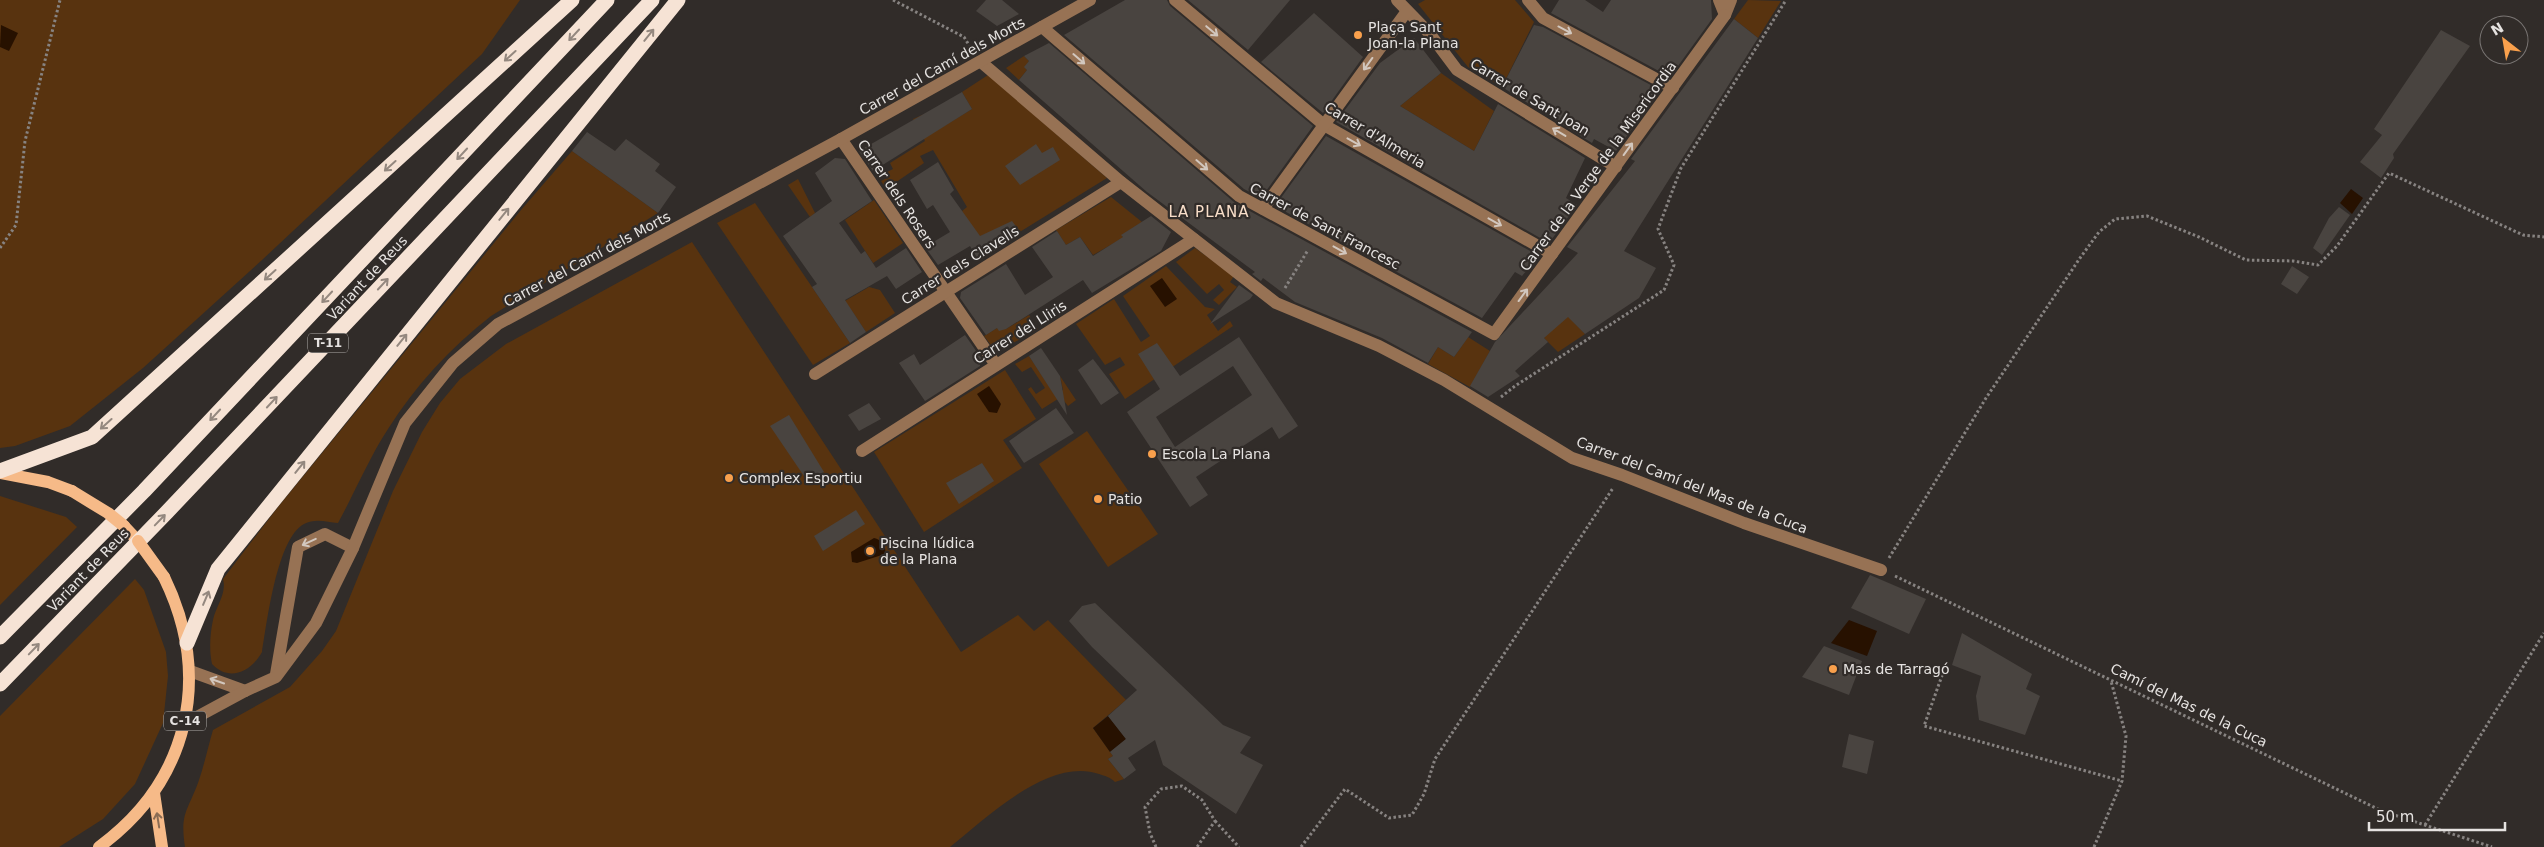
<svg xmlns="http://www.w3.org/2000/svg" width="2544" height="847" font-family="'DejaVu Sans',sans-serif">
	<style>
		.green { fill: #58330f }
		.water { fill: #271100 }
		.building { fill: #494440; fill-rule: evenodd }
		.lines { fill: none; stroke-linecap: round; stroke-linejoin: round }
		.path { stroke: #878381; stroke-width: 3; stroke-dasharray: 2.5 2.5; stroke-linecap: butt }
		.minor { stroke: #977254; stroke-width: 12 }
		.major { stroke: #f6ba88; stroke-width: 12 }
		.highway { stroke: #f6e3d5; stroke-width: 15 }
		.major-bridge { stroke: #f6ba88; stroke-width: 12 }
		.oneway { stroke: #d2c7be }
		.oneway2 { stroke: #94887f }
		.oneway3 { stroke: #8a6c54 }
		.poi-dot { fill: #f9a04c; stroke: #312c29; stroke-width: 2 }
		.labels { text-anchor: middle; stroke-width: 4.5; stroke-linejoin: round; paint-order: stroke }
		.shield { fill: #312c29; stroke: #b0acaa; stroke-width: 1 }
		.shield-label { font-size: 12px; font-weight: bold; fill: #e6e3e1 }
		.poi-label { font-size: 14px; fill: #e6e3e1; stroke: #312c29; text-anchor: start }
		.street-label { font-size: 14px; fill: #e6e3e1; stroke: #312c29 }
		.neighbourhood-label { font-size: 15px; letter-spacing: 1px; fill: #f8dec9; stroke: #312c29 }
	</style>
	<rect width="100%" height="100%" fill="#312c29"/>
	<!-- green -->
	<g class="green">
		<polygon points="0,0 520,0 482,54 262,260 143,368 70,426 15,446 0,448"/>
		<polygon points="1425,0 1515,0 1534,22 1502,87 1468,67 1418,4"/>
		<polygon points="1748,0 1781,1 1758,38 1734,19"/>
		<polygon points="1024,56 1029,61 1025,67 1027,70 1019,80 1006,68"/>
		<polygon points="1441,73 1494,111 1474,151 1400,106"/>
		<polygon points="988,75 1107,178 994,248 985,234 975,239 962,211 967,207 933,150 920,156 924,163 886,189 881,181 889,177 887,172 893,169 890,163 925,141 913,119 929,112 939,129 972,109 962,92"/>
		<path d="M572,151L658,213L491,316C450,348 416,385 388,429C369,458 355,492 338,523C327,522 315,518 304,524C277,538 267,622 262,652C251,672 229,682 212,664C209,650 210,634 213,620C216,606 227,594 223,579L278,507L521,210Z"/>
		<polygon points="798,179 815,213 810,217 788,185"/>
		<polygon points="1111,197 1142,222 1122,235 1123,238 1093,255 1080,237 1066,245 1056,230"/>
		<polygon points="874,200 903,243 873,263 845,220"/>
		<polygon points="755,203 850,343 813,365 717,223"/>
		<path d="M692,242L961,652L1018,615L1034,631L1048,620L1126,700L1093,728L1113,756L1108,759L1124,779L1115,782C1110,777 1105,776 1099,774C1048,757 987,818 950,847H185C180,814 187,812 198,783C204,766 208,747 213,730L290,687L322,651L336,631L393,491L422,432L440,403L460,379L506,344Z"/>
		<polygon points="1195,248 1234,276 1230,282 1237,287 1219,305 1213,300 1224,290 1219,284 1207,294 1176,262"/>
		<polygon points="1166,266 1205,307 1215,309 1207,315 1218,331 1230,321 1233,326 1125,399 1109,374 1125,365 1120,357 1105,365 1076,324 1114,299 1141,342 1150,336 1123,296"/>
		<polygon points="869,287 880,290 895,313 866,332 852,311 838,305"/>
		<polygon points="1564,312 1585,334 1558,352 1544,338"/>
		<polygon points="1029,315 1038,329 1006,347 994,349 984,336 997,328 1004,327 1006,329"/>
		<polygon points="1468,337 1490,351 1470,387 1428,364 1438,347 1454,357"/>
		<polygon points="1029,356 1054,394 1063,390 1060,376 1076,400 1068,406 1061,397 1042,409 1028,389 1031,387 1036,394 1045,388 1031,367 1022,372 1015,364"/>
		<polygon points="1005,370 1036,419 1003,440 1022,468 924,532 874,452"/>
		<polygon points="1087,431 1158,534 1108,567 1039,464"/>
		<polygon points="0,496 66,517 77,527 0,605"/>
		<polygon points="135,579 144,590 166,652 168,676 163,723 135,784 103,819 59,847 0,847 0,716"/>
	</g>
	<!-- water -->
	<g class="water">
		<polygon points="1,25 18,33 9,51 0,47"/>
		<polygon points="2351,189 2363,198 2352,214 2340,203"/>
		<polygon points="1162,278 1177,299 1165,307 1150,286"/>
		<polygon points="989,386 1001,404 997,413 989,412 977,394"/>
		<path d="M874,538C881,539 887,547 885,554L857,563L852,562L851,552Z"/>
		<polygon points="1849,620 1877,631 1867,656 1831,643"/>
		<polygon points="1108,716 1126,739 1110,752 1093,728"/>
	</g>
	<!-- building -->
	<g class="building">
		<polygon points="986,0 1002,0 1019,14 997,26 976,11"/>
		<polygon points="1125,0 1167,0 1170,6 1313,126 1261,198 1244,189 1064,35"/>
		<polygon points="1188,0 1290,0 1248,50"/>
		<polygon points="1559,0 1585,0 1603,12 1611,0 1711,0 1712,19 1670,77 1551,13"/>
		<polygon points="1314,13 1363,57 1323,113 1261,62"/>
		<polygon points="1734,19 1758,38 1624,251 1656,268 1639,298 1585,334 1568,317 1544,338 1548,342 1515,371 1520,376 1488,397 1470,386 1495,342 1578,253 1567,247 1635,161 1631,159"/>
		<polygon points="1534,25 1543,27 1660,90 1616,151 1594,139 1592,143 1502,87"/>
		<polygon points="2441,30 2470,46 2393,154 2394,158 2381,178 2360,162 2382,135 2374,129"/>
		<polygon points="1414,38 1441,73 1400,106 1474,151 1498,104 1585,158 1566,198 1577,205 1549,243 1336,122 1380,63"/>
		<polygon points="1049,43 1235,203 1472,332 1454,357 1438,347 1428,363 1382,338 1295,302 1263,278 1261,281 1252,274 1255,272 1147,192 1019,80 1027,70 1024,67 1029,61 1024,56"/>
		<polygon points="962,92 972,109 873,171 859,151"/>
		<polygon points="587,132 615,151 626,139 660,164 655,171 676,187 658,213 572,151"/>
		<polygon points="1326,136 1539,256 1522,276 1515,272 1482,318 1275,206"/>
		<polygon points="1036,144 1042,153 1053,147 1060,160 1020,185 1005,166"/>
		<polygon points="835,158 845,159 872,201 839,223 861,254 865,251 876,268 906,248 922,272 896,289 887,276 845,300 866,332 850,343 812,287 817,284 783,236 832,201 815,173"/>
		<polygon points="938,162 954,190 950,194 980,236 1012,221 1021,233 979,261 970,246 938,265 925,247 950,232 933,205 927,209 910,180"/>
		<polygon points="2339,207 2350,215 2322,255 2313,248 2329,218"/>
		<polygon points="1151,216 1171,232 1161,251 1092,293 1083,280 1006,329 999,331 997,328 986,335 960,298 961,292 1006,264 1025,295 1053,277 1032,247 1057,231 1066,245 1080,237 1093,256 1123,237 1121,235"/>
		<polygon points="2292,266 2309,277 2297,294 2281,284"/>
		<polygon points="1239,285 1253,295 1250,299 1210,324"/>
		<polygon points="965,335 981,358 980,366 925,401 899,363 914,354 920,365"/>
		<path d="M1239,337L1298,426L1279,439L1272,427L1196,477L1208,495L1190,507L1127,412L1160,389L1138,354L1157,343L1180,376ZM1233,366L1252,395L1175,447L1156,417Z"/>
		<polygon points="1041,348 1060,376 1067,415 1029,356"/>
		<polygon points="1093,359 1119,393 1101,405 1078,370"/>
		<polygon points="869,403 881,419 859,431 848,415"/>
		<polygon points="1056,408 1074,433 1024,463 1009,441"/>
		<polygon points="789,415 824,472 808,482 770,426"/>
		<polygon points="982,463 994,481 959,504 946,483"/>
		<polygon points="856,510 865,524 823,551 814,536"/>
		<polygon points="1870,575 1926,599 1909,634 1851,608"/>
		<polygon points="1095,603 1223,725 1251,737 1240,753 1263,765 1236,814 1163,765 1155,740 1128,758 1136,770 1124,779 1108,759 1113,756 1110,752 1126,739 1108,716 1137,690 1092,647 1069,621 1082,606"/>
		<polygon points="1962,633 2032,674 2026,689 2040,696 2025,735 1979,720 1976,696 1981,676 1952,665"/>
		<polygon points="1824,646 1862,661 1849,695 1802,677"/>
		<polygon points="1849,734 1874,741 1867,774 1842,767"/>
	</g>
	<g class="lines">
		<!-- path -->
		<g class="path">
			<polyline points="893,0 964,37 972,50"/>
			<polyline points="0,248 16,225 25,141 60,0"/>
			<polyline points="1285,288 1308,250"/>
			<polyline points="1501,397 1515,386 1664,290 1674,265 1658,229 1681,168 1786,0"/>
			<polyline points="1889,558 1986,398 2080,258 2099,232 2115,219 2147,216 2199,237 2246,260 2293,261 2318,265 2337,246 2389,173 2523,235 2544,237"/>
			<polyline points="1895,576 2382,811 2492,847"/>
			<polyline points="1944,670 1924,726 2122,781"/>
			<polyline points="1215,821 1239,847"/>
			<polyline points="2425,825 2544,633"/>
			<polyline points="1156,847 1150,833 1145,807 1161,789 1182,786 1202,800 1215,821 1197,847"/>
			<polyline points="1301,847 1345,789 1389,818 1412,815 1424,794 1435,759 1613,488"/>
			<polyline points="2094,847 2122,781 2126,736 2111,681"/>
		</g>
		<!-- minor -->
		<g class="minor">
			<polyline points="1175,0 1324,125 1552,254"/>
			<polyline points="1397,0 1430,34 1457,70 1616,167"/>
			<polyline points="1528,0 1543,18 1673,88"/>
			<polyline points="1719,0 1725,15 1731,0"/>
			<polyline points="1042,27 1239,196 1494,334 1725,15"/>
			<polyline points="981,62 1121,182 1276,303 1379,346 1444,380 1572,458 1622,475 1744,523 1881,570"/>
			<polyline points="841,139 996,365"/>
			<polyline points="1263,209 1407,11"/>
			<polyline points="815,374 1121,182"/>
			<polyline points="862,451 1194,239"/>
			<polyline points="190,671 245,691"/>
			<polyline points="276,674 298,547 325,534 353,548"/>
			<polyline points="184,724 245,691 276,677 316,623 353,548 405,423 453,363 498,324 841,139 1090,0"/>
		</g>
		<!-- major -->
		<g class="major">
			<polyline points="0,473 48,482 72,491"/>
			<polyline points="124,526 138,541"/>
			<polyline points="154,793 162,847"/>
			<path d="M99,847C189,781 213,677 164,577"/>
		</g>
		<!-- highway -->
		<g class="highway">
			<polyline points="0,471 92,437 572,0"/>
			<polyline points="0,637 144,491 607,0"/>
			<polyline points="187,643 218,569 678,0"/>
			<polyline points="0,684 167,512 652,0"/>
		</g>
		<!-- major-bridge -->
		<g class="major-bridge">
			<polyline points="72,491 108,513 124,526"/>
			<polyline points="138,541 164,577"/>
		</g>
	</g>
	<!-- one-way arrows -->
	<defs><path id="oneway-shaft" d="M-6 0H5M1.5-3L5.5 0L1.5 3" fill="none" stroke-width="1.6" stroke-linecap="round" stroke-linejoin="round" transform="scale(1.25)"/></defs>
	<g class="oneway">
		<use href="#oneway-shaft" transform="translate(1565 30) rotate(28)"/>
		<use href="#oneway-shaft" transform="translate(1212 31) rotate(40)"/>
		<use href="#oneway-shaft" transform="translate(1079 59) rotate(41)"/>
		<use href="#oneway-shaft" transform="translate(1368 64) rotate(126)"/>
		<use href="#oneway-shaft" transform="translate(1559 132) rotate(-149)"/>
		<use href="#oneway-shaft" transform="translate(1354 142) rotate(29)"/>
		<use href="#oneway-shaft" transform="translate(1628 149) rotate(-54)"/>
		<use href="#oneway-shaft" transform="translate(1202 165) rotate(41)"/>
		<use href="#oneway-shaft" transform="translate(1495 222) rotate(29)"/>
		<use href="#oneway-shaft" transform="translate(1340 250) rotate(29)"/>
		<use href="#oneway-shaft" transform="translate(1523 295) rotate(-54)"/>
		<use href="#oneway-shaft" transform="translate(309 542) rotate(155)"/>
		<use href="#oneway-shaft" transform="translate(217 681) rotate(-161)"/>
	</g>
	<g class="oneway2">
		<use href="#oneway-shaft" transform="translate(574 35) rotate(133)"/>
		<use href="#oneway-shaft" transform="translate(649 35) rotate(-51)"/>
		<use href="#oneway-shaft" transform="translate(510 56) rotate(138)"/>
		<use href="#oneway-shaft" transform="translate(462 154) rotate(133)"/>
		<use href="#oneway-shaft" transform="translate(390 166) rotate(138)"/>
		<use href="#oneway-shaft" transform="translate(504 214) rotate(-51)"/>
		<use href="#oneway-shaft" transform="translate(270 275) rotate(138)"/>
		<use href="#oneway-shaft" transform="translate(383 284) rotate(-47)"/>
		<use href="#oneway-shaft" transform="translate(327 297) rotate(133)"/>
		<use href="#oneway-shaft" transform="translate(402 340) rotate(-51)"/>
		<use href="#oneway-shaft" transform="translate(272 402) rotate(-47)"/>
		<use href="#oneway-shaft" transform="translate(215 415) rotate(133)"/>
		<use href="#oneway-shaft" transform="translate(106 424) rotate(138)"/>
		<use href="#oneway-shaft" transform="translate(300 467) rotate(-51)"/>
		<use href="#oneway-shaft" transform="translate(160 520) rotate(-46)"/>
		<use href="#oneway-shaft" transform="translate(206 598) rotate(-67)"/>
		<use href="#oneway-shaft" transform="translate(34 649) rotate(-46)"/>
	</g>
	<use class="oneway3" href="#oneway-shaft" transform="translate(158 820) rotate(-99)"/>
	<!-- markers -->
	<g class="poi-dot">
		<circle cx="1358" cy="35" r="5"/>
		<circle cx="1152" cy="454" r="5"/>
		<circle cx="729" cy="478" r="5"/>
		<circle cx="1098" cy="499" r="5"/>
		<circle cx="870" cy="551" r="5"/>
		<circle cx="1833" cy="669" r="5"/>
	</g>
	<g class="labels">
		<!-- shield labels -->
		<g class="shield">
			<rect x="308" y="333.5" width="40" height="19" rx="4"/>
			<rect x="164" y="711.5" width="42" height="19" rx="4"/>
		</g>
		<g class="shield-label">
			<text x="328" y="347">T-11</text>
			<text x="185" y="725">C-14</text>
		</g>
		<!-- poi labels -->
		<g class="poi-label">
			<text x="1368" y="32">Plaça Sant<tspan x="1368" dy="16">Joan-la Plana</tspan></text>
			<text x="1162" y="459">Escola La Plana</text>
			<text x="739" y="483">Complex Esportiu</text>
			<text x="1108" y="504">Patio</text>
			<text x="880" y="548">Piscina lúdica<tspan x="880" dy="16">de la Plana</tspan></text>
			<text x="1843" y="674">Mas de Tarragó</text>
		</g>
		<!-- street labels -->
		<g class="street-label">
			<text transform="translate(942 66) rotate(-29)" y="5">Carrer del Camí dels Morts</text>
			<text transform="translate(1530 97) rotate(31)" y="5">Carrer de Sant Joan</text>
			<text transform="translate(1375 135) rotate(31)" y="5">Carrer d'Almeria</text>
			<text transform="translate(1598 166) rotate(-54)" y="5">Carrer de la Verge de la Misericordia</text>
			<text transform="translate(897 194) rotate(56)" y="5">Carrer dels Rosers</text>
			<text transform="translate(1325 226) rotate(28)" y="5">Carrer de Sant Francesc</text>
			<text transform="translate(587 259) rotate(-28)" y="5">Carrer del Camí dels Morts</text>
			<text transform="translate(960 265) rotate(-32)" y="5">Carrer dels Clavells</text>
			<text transform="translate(367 278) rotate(-47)" y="5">Variant de Reus</text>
			<text transform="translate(1020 332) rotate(-32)" y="5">Carrer del Lliris</text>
			<text transform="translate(1692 485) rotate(21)" y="5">Carrer del Camí del Mas de la Cuca</text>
			<text transform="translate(88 570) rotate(-46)" y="5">Variant de Reus</text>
			<text transform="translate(2189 705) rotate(26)" y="5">Camí del Mas de la Cuca</text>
		</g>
		<!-- neighbourhood labels -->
		<g class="neighbourhood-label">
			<text x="1209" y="217">LA PLANA</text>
		</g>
	</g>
	<!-- north arrow -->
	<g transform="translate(2504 40) rotate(329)"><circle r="24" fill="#312c29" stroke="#797573"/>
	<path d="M0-4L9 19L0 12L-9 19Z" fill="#f9a04c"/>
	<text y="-8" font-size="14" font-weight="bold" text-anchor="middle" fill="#e6e3e1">N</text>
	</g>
	<!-- scale -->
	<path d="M2369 822v8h136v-8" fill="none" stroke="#e6e3e1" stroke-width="2.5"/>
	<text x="2376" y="822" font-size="15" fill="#e6e3e1" stroke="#312c29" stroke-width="4" paint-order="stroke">50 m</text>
</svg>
